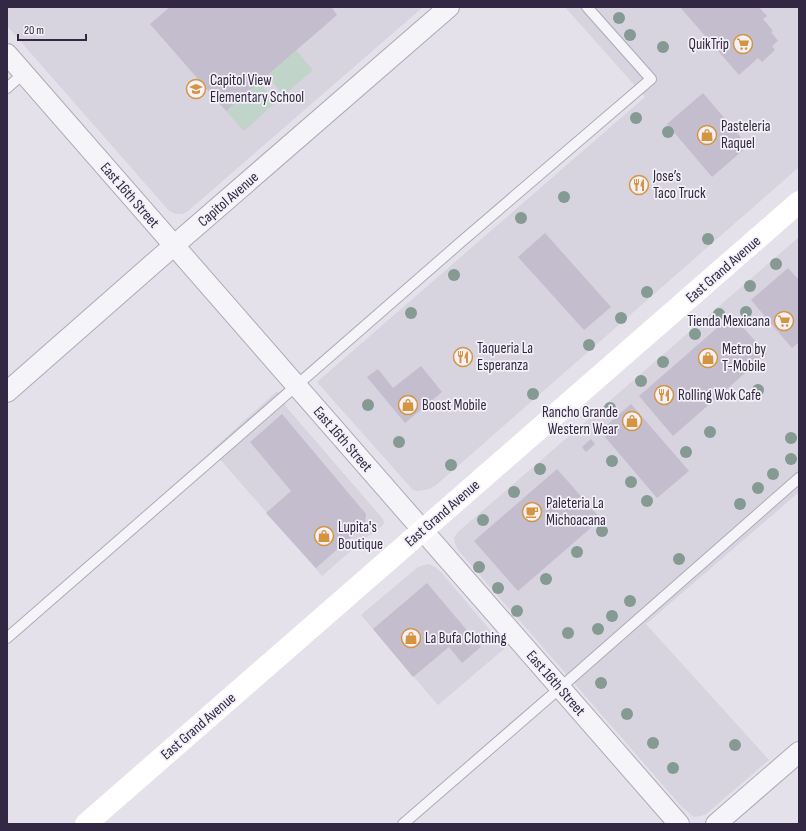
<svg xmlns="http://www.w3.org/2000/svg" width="806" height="831" font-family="'Sofia Sans Condensed',sans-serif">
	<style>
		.built { fill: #d7d3df }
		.green { fill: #c1d4ca }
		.building { fill: #c3bdcd }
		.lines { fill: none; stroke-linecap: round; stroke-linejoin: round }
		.service-casing { stroke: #afaab8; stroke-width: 12 }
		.minor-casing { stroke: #afaab8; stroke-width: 22 }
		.service { stroke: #f5f4f8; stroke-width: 10 }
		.minor { stroke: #f5f4f8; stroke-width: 20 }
		.secondary { stroke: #fff; stroke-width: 22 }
		.tree { fill: #849a93 }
		.labels { text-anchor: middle; stroke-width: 3.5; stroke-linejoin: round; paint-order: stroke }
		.poi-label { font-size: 15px; fill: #322843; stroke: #f3f0f7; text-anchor: start }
		.street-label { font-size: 15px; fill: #322843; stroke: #f3f0f7 }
	</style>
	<rect width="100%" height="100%" fill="#e4e1ea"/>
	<!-- built -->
	<g class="built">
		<polygon points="7,7 423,7 188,211 183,214 176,214 169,211 164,205 7,26"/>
		<polygon points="565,7 799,7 799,167 435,486 429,489 418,491 413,490 317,382 645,97"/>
		<polygon points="799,237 799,492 646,624 769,760 706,814 700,816 694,817 682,807 458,550 455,544 454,538 458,532"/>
		<polygon points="277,391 288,409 383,519 384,523 382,526 370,535 368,536 322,576 212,450"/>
		<polygon points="428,564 435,567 441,572 505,648 438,705 361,615 418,567"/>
	</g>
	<!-- green -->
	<g class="green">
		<polygon points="296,50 313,70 284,95 267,76"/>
		<polygon points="259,82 276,102 244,131 226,111"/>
	</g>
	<!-- building -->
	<g class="building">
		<polygon points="170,7 334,7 332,8 337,15 226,111 150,24"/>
		<polygon points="680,7 759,7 767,16 763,19 773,31 771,32 778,41 772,46 775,50 762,62 758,58 739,75"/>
		<polygon points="703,93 748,146 712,177 667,124"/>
		<polygon points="545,233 611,307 584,330 518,257"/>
		<polygon points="788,268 799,280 799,342 792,348 751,300"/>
		<polygon points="732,315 767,354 673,436 639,396"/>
		<polygon points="421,366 442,392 405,423 367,377 378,369 393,388"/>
		<polygon points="631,404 689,471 657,498 600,431"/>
		<polygon points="282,414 366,514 365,525 316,568 266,513 291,491 250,442"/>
		<polygon points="591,439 595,444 586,452 582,447"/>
		<polygon points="557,469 601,519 518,591 474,541"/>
		<polygon points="427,583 481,647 462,663 449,647 413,677 373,629"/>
	</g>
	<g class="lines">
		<!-- service casing -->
		<g class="service-casing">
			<g id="service">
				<polyline points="7,88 24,73"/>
				<polyline points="7,638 461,242 651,79 587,7"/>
				<polyline points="403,824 560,688 799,478"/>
			</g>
		</g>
		<!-- minor casing -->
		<g class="minor-casing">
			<g id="minor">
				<polyline points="7,54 679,824"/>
				<polyline points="7,392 155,262 449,7"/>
				<polyline points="716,824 799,752"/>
			</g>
		</g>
		<!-- service -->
		<use href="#service" class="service"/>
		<!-- minor -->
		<use href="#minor" class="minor"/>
		<!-- secondary -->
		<polyline class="secondary" points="86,824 799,202"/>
	</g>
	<!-- trees -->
	<g class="tree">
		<circle cx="619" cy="18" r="6"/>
		<circle cx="630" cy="35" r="6"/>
		<circle cx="663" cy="47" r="6"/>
		<circle cx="636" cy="118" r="6"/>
		<circle cx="668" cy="132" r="6"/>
		<circle cx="564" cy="197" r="6"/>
		<circle cx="521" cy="218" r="6"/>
		<circle cx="708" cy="239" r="6"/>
		<circle cx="776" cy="264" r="6"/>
		<circle cx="454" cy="275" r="6"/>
		<circle cx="750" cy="286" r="6"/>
		<circle cx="647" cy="292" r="6"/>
		<circle cx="746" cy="312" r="6"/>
		<circle cx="411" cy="313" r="6"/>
		<circle cx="719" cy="314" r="6"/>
		<circle cx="621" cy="318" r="6"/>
		<circle cx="695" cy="334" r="6"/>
		<circle cx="589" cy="345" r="6"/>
		<circle cx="663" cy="362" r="6"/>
		<circle cx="641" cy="381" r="6"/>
		<circle cx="758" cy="390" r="6"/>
		<circle cx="533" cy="394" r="6"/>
		<circle cx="368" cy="405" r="6"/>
		<circle cx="610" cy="408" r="6"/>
		<circle cx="710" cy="432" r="6"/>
		<circle cx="791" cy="438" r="6"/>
		<circle cx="399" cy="442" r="6"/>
		<circle cx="686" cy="452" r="6"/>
		<circle cx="791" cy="459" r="6"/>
		<circle cx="612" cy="461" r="6"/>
		<circle cx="451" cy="465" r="6"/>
		<circle cx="540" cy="469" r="6"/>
		<circle cx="773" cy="474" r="6"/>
		<circle cx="631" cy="482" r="6"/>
		<circle cx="758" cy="488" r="6"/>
		<circle cx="514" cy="492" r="6"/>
		<circle cx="647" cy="501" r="6"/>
		<circle cx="740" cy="504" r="6"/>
		<circle cx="483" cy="520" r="6"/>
		<circle cx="602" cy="531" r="6"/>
		<circle cx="577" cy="552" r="6"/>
		<circle cx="679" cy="559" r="6"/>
		<circle cx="479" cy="567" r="6"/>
		<circle cx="546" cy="579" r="6"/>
		<circle cx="498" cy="588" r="6"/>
		<circle cx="630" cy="601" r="6"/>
		<circle cx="517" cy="611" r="6"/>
		<circle cx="612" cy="616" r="6"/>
		<circle cx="598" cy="629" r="6"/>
		<circle cx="568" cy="633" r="6"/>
		<circle cx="601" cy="683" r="6"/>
		<circle cx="627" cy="714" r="6"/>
		<circle cx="653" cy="743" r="6"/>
		<circle cx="735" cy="745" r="6"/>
		<circle cx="673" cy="768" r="6"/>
	</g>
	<!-- icons -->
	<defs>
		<g id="supermarket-ring" transform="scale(1)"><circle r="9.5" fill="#f3f0f7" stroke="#d59540" stroke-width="1.5"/><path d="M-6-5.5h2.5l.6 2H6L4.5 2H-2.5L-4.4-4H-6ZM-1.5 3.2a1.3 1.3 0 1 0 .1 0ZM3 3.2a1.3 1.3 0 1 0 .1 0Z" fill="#d59540"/></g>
		<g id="school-ring" transform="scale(1)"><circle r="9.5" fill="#f3f0f7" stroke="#d59540" stroke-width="1.5"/><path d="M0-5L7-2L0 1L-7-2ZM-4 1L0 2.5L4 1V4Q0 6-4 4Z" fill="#d59540"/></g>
		<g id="shop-ring" transform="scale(1)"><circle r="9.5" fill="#f3f0f7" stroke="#d59540" stroke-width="1.5"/><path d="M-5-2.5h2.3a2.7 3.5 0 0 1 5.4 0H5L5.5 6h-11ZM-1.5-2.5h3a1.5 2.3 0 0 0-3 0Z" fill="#d59540"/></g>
		<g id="restaurant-ring" transform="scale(1)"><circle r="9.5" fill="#f3f0f7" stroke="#d59540" stroke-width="1.5"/><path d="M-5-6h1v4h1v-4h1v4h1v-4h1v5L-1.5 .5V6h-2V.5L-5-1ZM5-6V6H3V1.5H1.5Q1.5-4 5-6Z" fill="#d59540"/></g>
		<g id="cafe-ring" transform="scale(1)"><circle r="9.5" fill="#f3f0f7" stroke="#d59540" stroke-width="1.5"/><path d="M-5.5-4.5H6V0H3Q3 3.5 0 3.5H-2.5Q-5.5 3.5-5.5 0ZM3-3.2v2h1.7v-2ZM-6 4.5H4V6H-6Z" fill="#d59540"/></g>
	</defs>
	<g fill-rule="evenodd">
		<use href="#supermarket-ring" x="743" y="44"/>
		<use href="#school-ring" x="196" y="89"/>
		<use href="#shop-ring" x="707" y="135"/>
		<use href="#restaurant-ring" x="639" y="185"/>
		<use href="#supermarket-ring" x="784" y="321"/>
		<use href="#restaurant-ring" x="463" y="357"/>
		<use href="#shop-ring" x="708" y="358"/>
		<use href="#restaurant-ring" x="664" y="395"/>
		<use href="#shop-ring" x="408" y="405"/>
		<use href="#shop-ring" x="632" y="421"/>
		<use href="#cafe-ring" x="532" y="512"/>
		<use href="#shop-ring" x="324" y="536"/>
		<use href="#shop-ring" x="411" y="638"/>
	</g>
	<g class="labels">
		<!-- poi labels -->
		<g class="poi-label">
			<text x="729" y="49" text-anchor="end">QuikTrip</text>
			<text x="210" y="85">Capitol View<tspan x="210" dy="17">Elementary School</tspan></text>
			<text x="721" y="131">Pasteleria<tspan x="721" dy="17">Raquel</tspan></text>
			<text x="653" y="181">Jose’s<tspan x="653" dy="17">Taco Truck</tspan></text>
			<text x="770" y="326" text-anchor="end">Tienda Mexicana</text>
			<text x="477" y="353">Taqueria La<tspan x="477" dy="17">Esperanza</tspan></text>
			<text x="722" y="354">Metro by<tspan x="722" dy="17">T-Mobile</tspan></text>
			<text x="678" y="400">Rolling Wok Cafe</text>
			<text x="422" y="410">Boost Mobile</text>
			<text x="618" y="417" text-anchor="end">Rancho Grande<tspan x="618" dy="17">Western Wear</tspan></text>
			<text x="546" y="508">Paleteria La<tspan x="546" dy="17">Michoacana</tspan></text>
			<text x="338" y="532">Lupita's<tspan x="338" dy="17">Boutique</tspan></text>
			<text x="425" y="643">La Bufa Clothing</text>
		</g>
		<!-- street labels -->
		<g class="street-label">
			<text transform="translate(130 195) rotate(49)" y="5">East 16th Street</text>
			<text transform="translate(228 199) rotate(-41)" y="5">Capitol Avenue</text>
			<text transform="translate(723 269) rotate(-41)" y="5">East Grand Avenue</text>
			<text transform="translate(343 439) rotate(49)" y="5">East 16th Street</text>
			<text transform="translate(442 513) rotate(-41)" y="5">East Grand Avenue</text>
			<text transform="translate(556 683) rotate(49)" y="5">East 16th Street</text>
			<text transform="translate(198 726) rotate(-41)" y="5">East Grand Avenue</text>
		</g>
	</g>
	<!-- border -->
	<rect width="806" height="831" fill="none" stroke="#322843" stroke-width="16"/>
	<!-- scale -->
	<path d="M18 34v6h68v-6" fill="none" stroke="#322843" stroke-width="2"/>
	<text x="24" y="34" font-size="12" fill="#322843" stroke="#f3f0f7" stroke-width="3" paint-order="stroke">20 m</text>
</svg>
